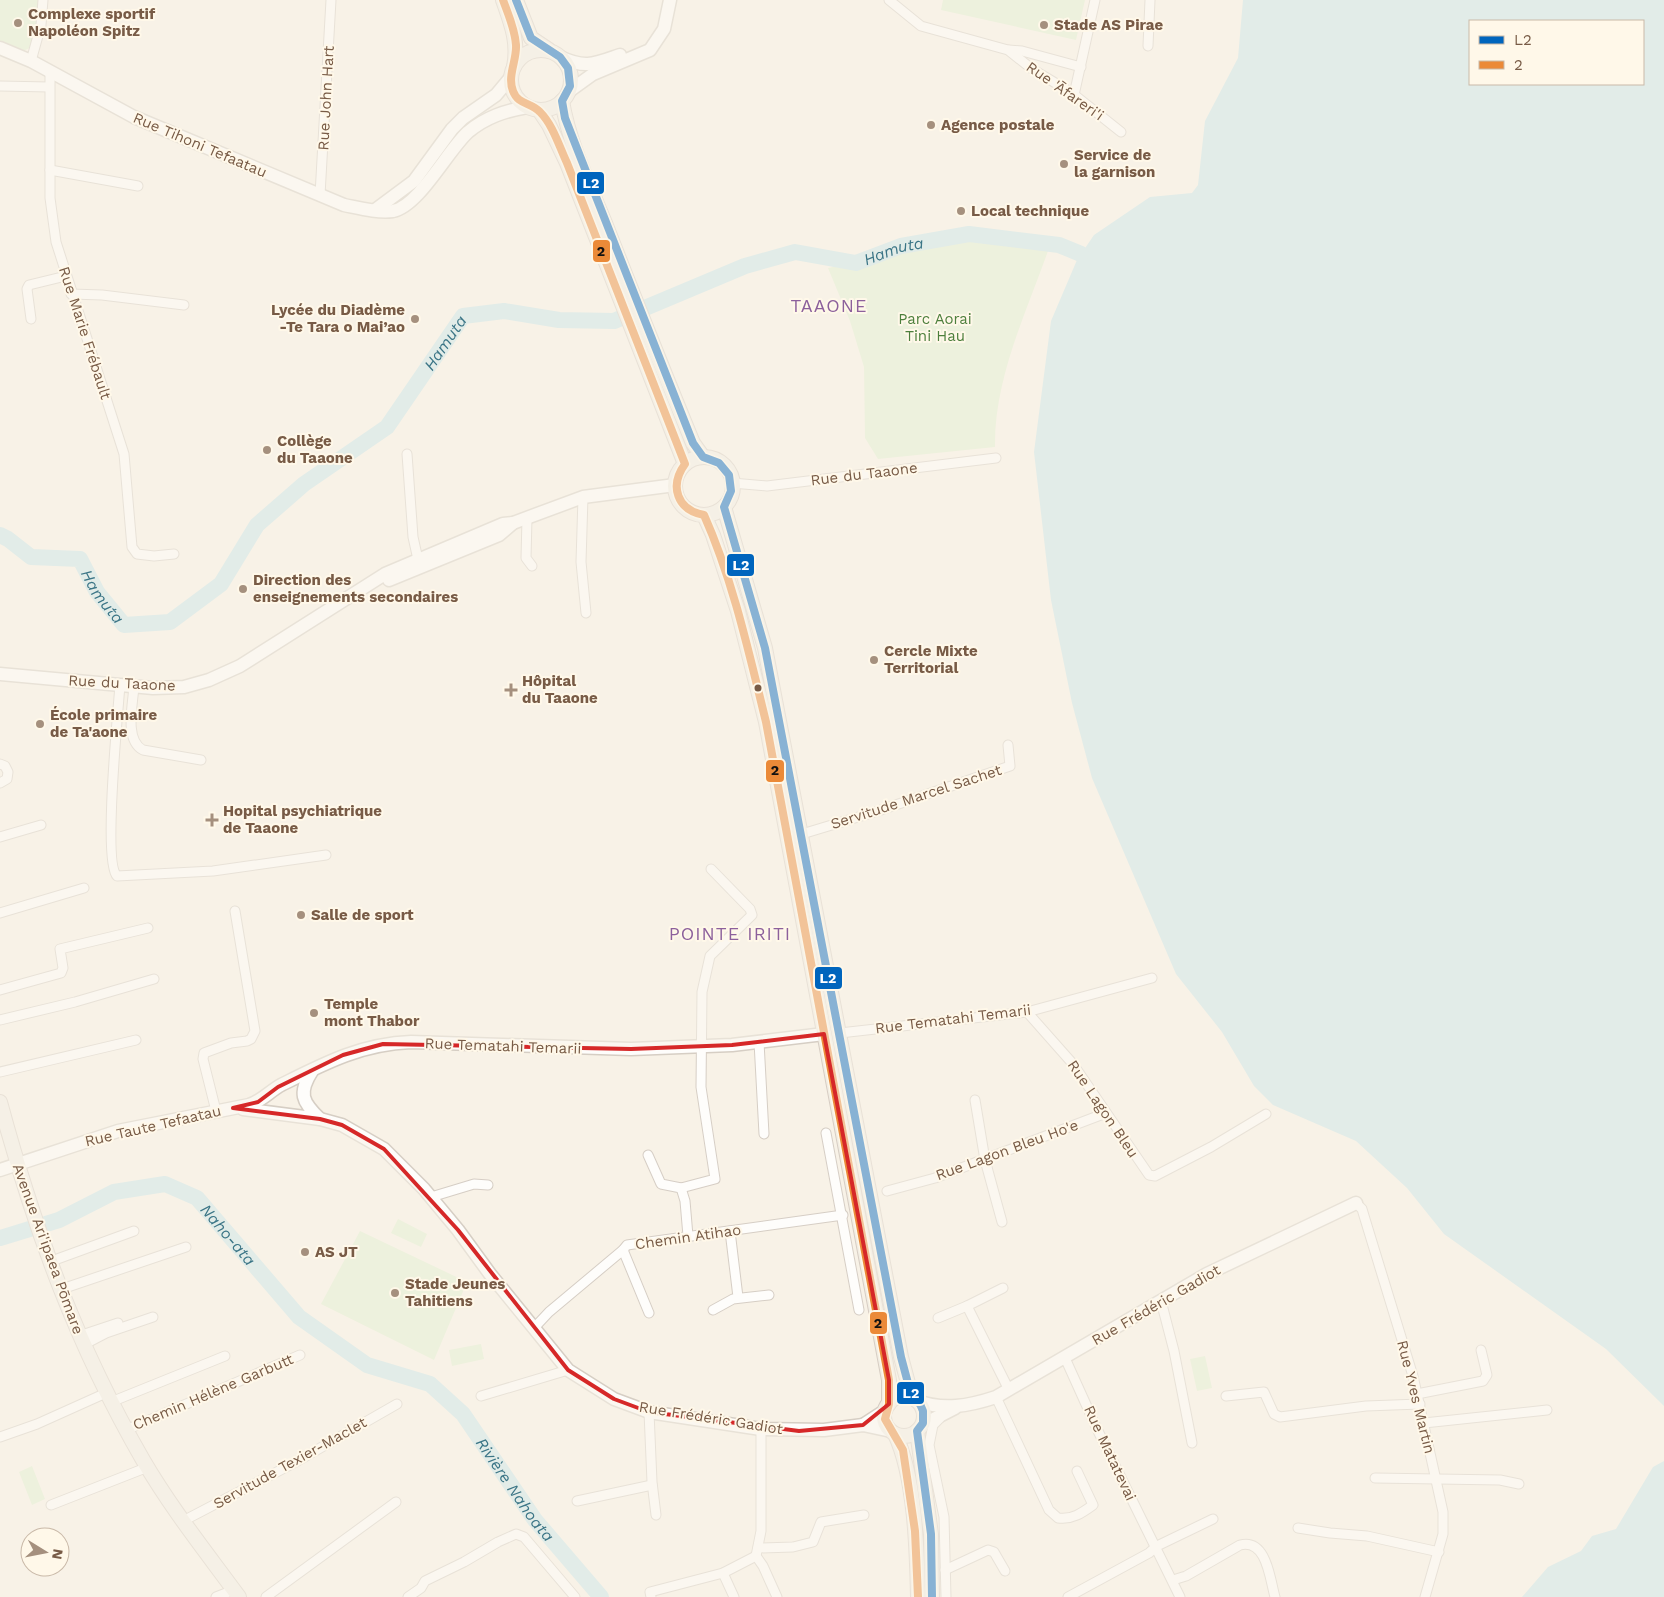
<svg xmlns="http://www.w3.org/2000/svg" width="1664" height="1597" font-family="'Work Sans',sans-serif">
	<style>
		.green { fill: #e1efd0 }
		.water { fill: #c8e4e8; fill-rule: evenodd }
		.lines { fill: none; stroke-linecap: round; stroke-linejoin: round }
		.river { stroke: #c8e4e8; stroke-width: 16 }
		.street-casing { stroke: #d6cec5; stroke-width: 11 }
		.secondary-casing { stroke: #d6cec4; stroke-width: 15 }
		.primary-casing { stroke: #d7cdc3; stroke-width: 16 }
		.street { stroke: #fefdfb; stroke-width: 9 }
		.secondary { stroke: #fefdfb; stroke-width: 12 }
		.primary { stroke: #f2eee4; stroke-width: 14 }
		.bus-1-casing { stroke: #fff8e9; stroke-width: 11 }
		.bus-2-casing { stroke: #fff8e9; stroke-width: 11 }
		.bus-1 { stroke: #0065bd; stroke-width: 8 }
		.bus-2 { stroke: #eb8a38; stroke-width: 8 }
		.marked { fill: none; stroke: #d62828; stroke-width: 4; stroke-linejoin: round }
		.poi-dot { fill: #a5907e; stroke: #fff8e9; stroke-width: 2 }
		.bus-dot { fill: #785b46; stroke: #fff8e9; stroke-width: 2 }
		.labels { text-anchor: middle; stroke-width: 4; stroke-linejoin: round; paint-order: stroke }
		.poi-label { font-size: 15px; font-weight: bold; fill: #785b46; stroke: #fff8e9; text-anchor: start }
		.street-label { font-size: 15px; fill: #785b46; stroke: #fff8e9 }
		.park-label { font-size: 15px; fill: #4c7f3c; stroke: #fff8e9 }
		.water-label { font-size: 16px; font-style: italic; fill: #3b7586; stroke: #fff8e9 }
		.quarter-label { font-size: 18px; letter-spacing: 1px; fill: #8c609c; stroke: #fff8e9 }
		.line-badge { stroke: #fff8e9; stroke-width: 2 }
		.badge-label { font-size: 14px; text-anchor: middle; font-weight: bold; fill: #fff }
		.pale-badge-label { font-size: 14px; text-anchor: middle; font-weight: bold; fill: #111 }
	</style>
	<rect width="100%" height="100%" fill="#f8f2e7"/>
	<!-- green -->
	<g class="green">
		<polygon points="0,0 39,0 34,46 19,53 0,45"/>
		<polygon points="943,0 1085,0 1076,40 941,10"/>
		<path d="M984,236L1048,251C1026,313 994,379 995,447L878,459L865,438L864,367L850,321L828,268Z"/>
		<polygon points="398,1219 427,1234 421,1247 391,1233"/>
		<polygon points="360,1231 467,1282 434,1360 321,1304"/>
		<polygon points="481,1344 484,1359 452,1366 449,1350"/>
		<polygon points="1205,1356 1212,1388 1197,1391 1190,1359"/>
		<polygon points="32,1466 45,1499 32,1505 19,1472"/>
	</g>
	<!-- water -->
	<g class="water">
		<path d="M1243,0H1664V1406L1606,1349L1444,1234L1407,1188L1356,1141L1273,1105L1254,1086L1222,1032L1176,974L1092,778L1072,703L1051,600L1034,452L1051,321L1077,260L1094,235L1150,197L1192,193L1198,185L1205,121L1238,58ZM1470,21H1643V84H1470Z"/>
		<polygon points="1664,1461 1664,1597 1522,1597 1548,1567 1581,1551 1592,1536 1616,1529 1653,1467"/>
	</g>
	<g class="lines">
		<!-- river -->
		<g class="river">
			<path id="s1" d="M0,535L8,539L31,557L80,559L97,592L124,625L170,622L221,584L257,525L304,484L387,427L463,316L504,311L559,320L614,321L745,266L795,252L856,263L901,246L969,234L1059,245L1081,254"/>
			<path id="s2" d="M0,1238L59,1220L114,1192L165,1184L197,1198L299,1317L367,1365L430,1384L463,1414L535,1520L601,1597"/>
		</g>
		<!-- street casing -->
		<g class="street-casing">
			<g id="street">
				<polyline points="889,0 921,26 1008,50 1032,69 1072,93 1121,132"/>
				<polyline points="1148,46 1150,0"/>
				<polyline points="1009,50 1022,51 1081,67"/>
				<polyline points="31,61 41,25 43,0"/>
				<polyline points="50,72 50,198 56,242 124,454 132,547 137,554 154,556 174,554"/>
				<polyline points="0,86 49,87"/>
				<polyline points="1074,95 1095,0"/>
				<polyline points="50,170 138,186"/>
				<polyline points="320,195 331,0"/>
				<polyline points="71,294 102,295 184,305"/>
				<polyline points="31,319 27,289 29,285 66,276"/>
				<polyline points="407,454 413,537 419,564"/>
				<polyline points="732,483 767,486 996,458"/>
				<polyline points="583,497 581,562 586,613"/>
				<polyline points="527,518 526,558 532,566"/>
				<path d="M120,685C118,712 103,863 117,876L213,871L326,855"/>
				<path d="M134,686C133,704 124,740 143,750L201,760"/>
				<polyline points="0,764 5,766 8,772 7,779 0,783"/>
				<polyline points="802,834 878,811 1010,766 1008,745"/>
				<polyline points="0,837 41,825"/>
				<polyline points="0,913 84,888"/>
				<polyline points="0,990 61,973 63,968 60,949 148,928"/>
				<polyline points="1027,1012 1073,1064 1149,1175 1155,1176 1211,1147 1266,1114"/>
				<polyline points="0,1020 75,1002 154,979"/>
				<polyline points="840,1033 1027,1012 1152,978"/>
				<polyline points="759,1042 764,1134"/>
				<polyline points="0,1072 136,1040"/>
				<polyline points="975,1100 985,1160 1002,1222"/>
				<polyline points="216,1111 203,1059 204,1053 231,1043 247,1041 251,1039 255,1031 235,911"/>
				<polyline points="826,1133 859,1310"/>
				<polyline points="648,1155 661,1184 681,1188 685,1201 688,1236"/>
				<polyline points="681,1188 715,1179 701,1087 702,992 710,956 752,915 750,909 711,869"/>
				<polyline points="887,1191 935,1178 1106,1113"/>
				<polyline points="431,1197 474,1184 488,1185"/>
				<polyline points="1356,1203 1362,1209 1365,1219 1413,1376 1443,1512 1443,1534 1425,1597"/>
				<polyline points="730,1231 738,1297"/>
				<polyline points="623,1250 649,1313"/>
				<polyline points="49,1262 134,1231"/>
				<polyline points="1003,1288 967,1306 1009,1390"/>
				<polyline points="59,1290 186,1247"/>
				<polyline points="1161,1301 1174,1351 1192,1443"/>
				<polyline points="713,1310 733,1299 769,1295"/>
				<polyline points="938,1318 967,1306"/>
				<polyline points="534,1328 549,1312 623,1250 627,1245 843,1215"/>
				<polyline points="79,1336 118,1323"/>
				<polyline points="83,1345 106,1333 153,1317"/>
				<polyline points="1065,1358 1098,1431 1180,1597"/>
				<polyline points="1417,1394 1483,1381 1487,1375 1481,1350"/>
				<polyline points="481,1396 568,1370"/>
				<polyline points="1226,1396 1264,1392 1274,1414 1280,1417 1366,1406 1420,1404"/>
				<path d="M996,1397L1049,1510L1058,1518C1072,1520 1082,1513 1093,1505L1077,1471"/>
				<polyline points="111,1402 225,1356"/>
				<polyline points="649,1412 652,1482 656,1515"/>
				<polyline points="940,1418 933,1425 929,1445 944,1517 946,1597"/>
				<polyline points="1424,1423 1547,1410"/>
				<polyline points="761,1429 761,1531 756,1556 763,1566 777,1597"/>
				<polyline points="126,1430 300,1355"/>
				<polyline points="0,1437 37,1424 106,1393"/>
				<polyline points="1375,1478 1500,1480 1519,1484"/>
				<polyline points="577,1501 652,1485"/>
				<polyline points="51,1505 148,1467"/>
				<polyline points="183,1521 294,1463 397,1404"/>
				<polyline points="1298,1528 1330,1533 1367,1536 1439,1552"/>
				<polyline points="758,1548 793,1547 813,1542 821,1522 864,1515"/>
				<polyline points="945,1570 988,1550 994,1552 1005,1571"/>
				<polyline points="723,1573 734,1597"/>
				<path d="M1173,1580L1186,1576L1240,1545C1267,1538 1270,1580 1275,1597"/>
				<polyline points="216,1597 234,1590"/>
				<polyline points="266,1597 396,1502"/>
				<polyline points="408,1597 421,1588 425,1581 464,1562 498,1542 516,1534 524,1537 575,1597"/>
				<polyline points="651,1597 650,1592 723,1573 756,1556"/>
				<polyline points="1068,1597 1149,1553 1157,1546 1213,1519"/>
			</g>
		</g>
		<!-- secondary casing -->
		<g class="secondary-casing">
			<g id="secondary">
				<path d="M0,48L31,61L134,117L344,205C359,208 377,213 393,211C419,206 448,150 468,132C486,117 505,111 527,107"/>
				<path d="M560,57C586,69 594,64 620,55"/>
				<polyline points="568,92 593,74 650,50 664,29 670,0"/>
				<polyline points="375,210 414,181 452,129 463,118 496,95 511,77"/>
				<polyline points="389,580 499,535 513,523"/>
				<polyline points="0,674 153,688 184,687 209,680 240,666 385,574 503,524 513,523 583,497 675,485"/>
				<path d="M312,1071C298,1093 302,1102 320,1119"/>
				<polyline points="243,1109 320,1119 342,1125 384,1149 424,1189 458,1230 490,1274 568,1370 614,1399 649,1412 761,1429 824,1430 863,1425 891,1431"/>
				<path d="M0,1170L118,1131L249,1105C262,1101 270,1091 281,1085C325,1063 361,1044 411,1042L631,1049L732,1045L824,1034"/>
				<path d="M915,1400C943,1411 969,1406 996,1397L1207,1274L1356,1203"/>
				<polyline points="863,1425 886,1410"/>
				<polyline points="922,1425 955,1408"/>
			</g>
		</g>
		<!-- primary casing -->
		<g class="primary-casing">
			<g id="primary">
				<path d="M503,0C511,23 519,42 514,67"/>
				<polyline points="516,0 531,38 549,50"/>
				<circle cx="541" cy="80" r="30"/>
				<path d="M562,101C569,143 589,184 605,223C634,297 663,370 693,443L703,457"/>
				<polyline points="539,110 549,125 567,163 685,464"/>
				<circle cx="704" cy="486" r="29"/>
				<polyline points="724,507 765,648 901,1357 912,1398"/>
				<polyline points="704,515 713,535 738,611 766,722 889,1380 889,1404"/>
				<path d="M0,1102C35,1231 76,1344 143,1460C171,1508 206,1552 239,1597"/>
				<circle cx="904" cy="1416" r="20"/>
				<polyline points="917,1431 931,1534 932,1597"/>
				<path d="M895,1434C915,1476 917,1550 918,1597"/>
			</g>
		</g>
		<!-- street -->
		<use href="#street" class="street"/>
		<!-- secondary -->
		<use href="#secondary" class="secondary"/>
		<!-- primary -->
		<use href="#primary" class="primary"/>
		<!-- bus-1 casing -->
		<g class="bus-1-casing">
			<polyline id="bus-1" points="516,0 531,38 560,57 568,68 570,86 562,101 565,118 693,443 703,457 719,463 729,475 731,491 724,507 765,648 901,1357 912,1398 920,1404 923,1411 923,1423 917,1431 931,1534 932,1597"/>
		</g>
		<!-- bus-2 casing -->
		<g class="bus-2-casing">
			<path id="bus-2" d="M503,0C508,14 515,29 516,45C517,60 507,76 513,91C518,105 531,102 540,112C553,125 559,146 567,163L685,464C669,486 677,510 704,515C733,580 749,653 766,722L889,1380V1404L885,1419L903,1450L915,1531L918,1597"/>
		</g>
		<!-- bus-1 -->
		<use href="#bus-1" class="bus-1"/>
		<!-- bus-2 -->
		<use href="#bus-2" class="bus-2"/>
	</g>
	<!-- marked area -->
	<path d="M0 0H1664V1597H0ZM824,1034L889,1380V1404L863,1425L799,1431L649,1412L614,1399L568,1370L458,1230L384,1149L342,1125L320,1119L233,1108L258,1102L278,1087L343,1055L383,1044L631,1049L732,1045Z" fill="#f8f2e7" fill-opacity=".55" fill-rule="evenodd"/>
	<path class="marked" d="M824,1034L889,1380V1404L863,1425L799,1431L649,1412L614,1399L568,1370L458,1230L384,1149L342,1125L320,1119L233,1108L258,1102L278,1087L343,1055L383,1044L631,1049L732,1045Z"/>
	<!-- markers -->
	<g class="poi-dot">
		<circle cx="18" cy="23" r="5"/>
		<circle cx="1044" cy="25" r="5"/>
		<circle cx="931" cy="125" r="5"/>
		<circle cx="1064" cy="164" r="5"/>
		<circle cx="961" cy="211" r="5"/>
		<circle cx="415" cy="319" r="5"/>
		<circle cx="267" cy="450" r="5"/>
		<circle cx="243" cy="589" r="5"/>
		<circle cx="874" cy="660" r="5"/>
		<path d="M508.5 682.5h5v5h5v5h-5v5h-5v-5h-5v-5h5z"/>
		<circle cx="40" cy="724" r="5"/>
		<path d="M209.5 812.5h5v5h5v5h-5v5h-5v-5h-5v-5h5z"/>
		<circle cx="301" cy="915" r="5"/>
		<circle cx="314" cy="1013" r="5"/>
		<circle cx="305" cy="1252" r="5"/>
		<circle cx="395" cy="1293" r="5"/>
	</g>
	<circle class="bus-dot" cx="758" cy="688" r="4.5"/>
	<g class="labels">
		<!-- poi labels -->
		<g class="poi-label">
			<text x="28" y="19">Complexe sportif<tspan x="28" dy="17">Napoléon Spitz</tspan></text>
			<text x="1054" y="30">Stade AS Pirae</text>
			<text x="941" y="130">Agence postale</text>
			<text x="1074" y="160">Service de<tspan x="1074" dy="17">la garnison</tspan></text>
			<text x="971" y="216">Local technique</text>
			<text x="405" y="315" text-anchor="end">Lycée du Diadème<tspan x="405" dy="17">-Te Tara o Mai’ao</tspan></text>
			<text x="277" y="446">Collège<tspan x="277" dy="17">du Taaone</tspan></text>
			<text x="253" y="585">Direction des<tspan x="253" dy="17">enseignements secondaires</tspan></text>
			<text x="884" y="656">Cercle Mixte<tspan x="884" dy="17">Territorial</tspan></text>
			<text x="522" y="686">Hôpital<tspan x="522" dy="17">du Taaone</tspan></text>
			<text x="50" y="720">École primaire<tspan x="50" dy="17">de Ta'aone</tspan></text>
			<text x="223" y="816">Hopital psychiatrique<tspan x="223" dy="17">de Taaone</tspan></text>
			<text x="311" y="920">Salle de sport</text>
			<text x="324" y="1009">Temple<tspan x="324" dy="17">mont Thabor</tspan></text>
			<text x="315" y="1257">AS JT</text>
			<text x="405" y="1289">Stade Jeunes<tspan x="405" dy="17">Tahitiens</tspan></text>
		</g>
		<!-- street labels -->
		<g class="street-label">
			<text transform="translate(1065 91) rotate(35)" y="5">Rue 'Āfareri'i</text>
			<text transform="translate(326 98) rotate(-87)" y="5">Rue John Hart</text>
			<text transform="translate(200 145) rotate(23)" y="5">Rue Tihoni Tefaatau</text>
			<text transform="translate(85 333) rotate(72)" y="5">Rue Marie Frébault</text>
			<text transform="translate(864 474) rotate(-7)" y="5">Rue du Taaone</text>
			<text transform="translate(122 683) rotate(3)" y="5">Rue du Taaone</text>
			<text transform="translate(916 797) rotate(-18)" y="5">Servitude Marcel Sachet</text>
			<text transform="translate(953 1019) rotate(-7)" y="5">Rue Tematahi Temarii</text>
			<text transform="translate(503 1046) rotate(2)" y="5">Rue Tematahi Temarii</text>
			<text transform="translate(1103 1109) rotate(56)" y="5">Rue Lagon Bleu</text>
			<text transform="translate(153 1126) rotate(-13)" y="5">Rue Taute Tefaatau</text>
			<text transform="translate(1007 1150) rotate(-20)" y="5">Rue Lagon Bleu Ho'e</text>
			<text transform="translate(688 1237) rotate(-8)" y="5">Chemin Atihao</text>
			<text transform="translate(48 1249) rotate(70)" y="5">Avenue Ari'ipaea Pōmare</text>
			<text transform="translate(1156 1305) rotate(-30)" y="5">Rue Frédéric Gadiot</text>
			<text transform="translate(213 1392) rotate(-23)" y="5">Chemin Hélène Garbutt</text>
			<text transform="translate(1416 1397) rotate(76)" y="5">Rue Yves Martin</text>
			<text transform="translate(711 1418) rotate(9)" y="5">Rue Frédéric Gadiot</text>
			<text transform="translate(1110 1453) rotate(65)" y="5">Rue Matatevai</text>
			<text transform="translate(290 1463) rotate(-29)" y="5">Servitude Texier-Maclet</text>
		</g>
		<!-- park labels -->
		<g class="park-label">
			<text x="935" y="324">Parc Aorai<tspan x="935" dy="17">Tini Hau</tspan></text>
		</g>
		<!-- water labels -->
		<g class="water-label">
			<text dy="6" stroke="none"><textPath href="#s1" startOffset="1091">Hamuta</textPath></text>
			<text dy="6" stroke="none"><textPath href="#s1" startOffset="611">Hamuta</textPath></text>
			<text dy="6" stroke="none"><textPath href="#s1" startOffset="131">Hamuta</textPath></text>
			<text dy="6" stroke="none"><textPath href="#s2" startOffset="258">Naho-ata</textPath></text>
			<text dy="6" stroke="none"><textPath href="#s2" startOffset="652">Rivière Nahoata</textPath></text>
		</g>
		<!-- quarter labels -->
		<g class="quarter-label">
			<text x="829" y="312">TAAONE</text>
			<text x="730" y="940">POINTE IRITI</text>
		</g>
	</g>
	<g class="line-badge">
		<rect x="576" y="171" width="29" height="24" rx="5" fill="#0065bd"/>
		<rect x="592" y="239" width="19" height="24" rx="5" fill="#eb8a38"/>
		<rect x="726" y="553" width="29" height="24" rx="5" fill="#0065bd"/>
		<rect x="765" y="759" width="20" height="24" rx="5" fill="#eb8a38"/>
		<rect x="814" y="966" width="29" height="24" rx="5" fill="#0065bd"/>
		<rect x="869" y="1311" width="19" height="24" rx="5" fill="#eb8a38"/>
		<rect x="896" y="1381" width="29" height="24" rx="5" fill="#0065bd"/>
	</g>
	<g class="badge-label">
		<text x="591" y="188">L2</text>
		<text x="741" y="570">L2</text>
		<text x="828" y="983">L2</text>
		<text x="911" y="1398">L2</text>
	</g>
	<g class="pale-badge-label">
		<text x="601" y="256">2</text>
		<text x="775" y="775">2</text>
		<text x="878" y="1328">2</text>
	</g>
	<!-- legend -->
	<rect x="1469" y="20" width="175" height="65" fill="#fff8e9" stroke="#c9b9a8"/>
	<rect x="1479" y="36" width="25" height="8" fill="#0065bd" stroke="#c9b9a8"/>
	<text x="1514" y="45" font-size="15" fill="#785b46">L2</text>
	<rect x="1479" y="61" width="25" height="8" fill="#eb8a38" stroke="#c9b9a8"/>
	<text x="1514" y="70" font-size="15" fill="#785b46">2</text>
	<!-- north arrow -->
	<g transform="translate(45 1552) rotate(100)"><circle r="24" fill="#fff8e9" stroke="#c9b9a8"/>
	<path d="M0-4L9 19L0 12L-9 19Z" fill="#a5907e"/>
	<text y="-8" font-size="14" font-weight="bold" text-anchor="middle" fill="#785b46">N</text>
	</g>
</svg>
